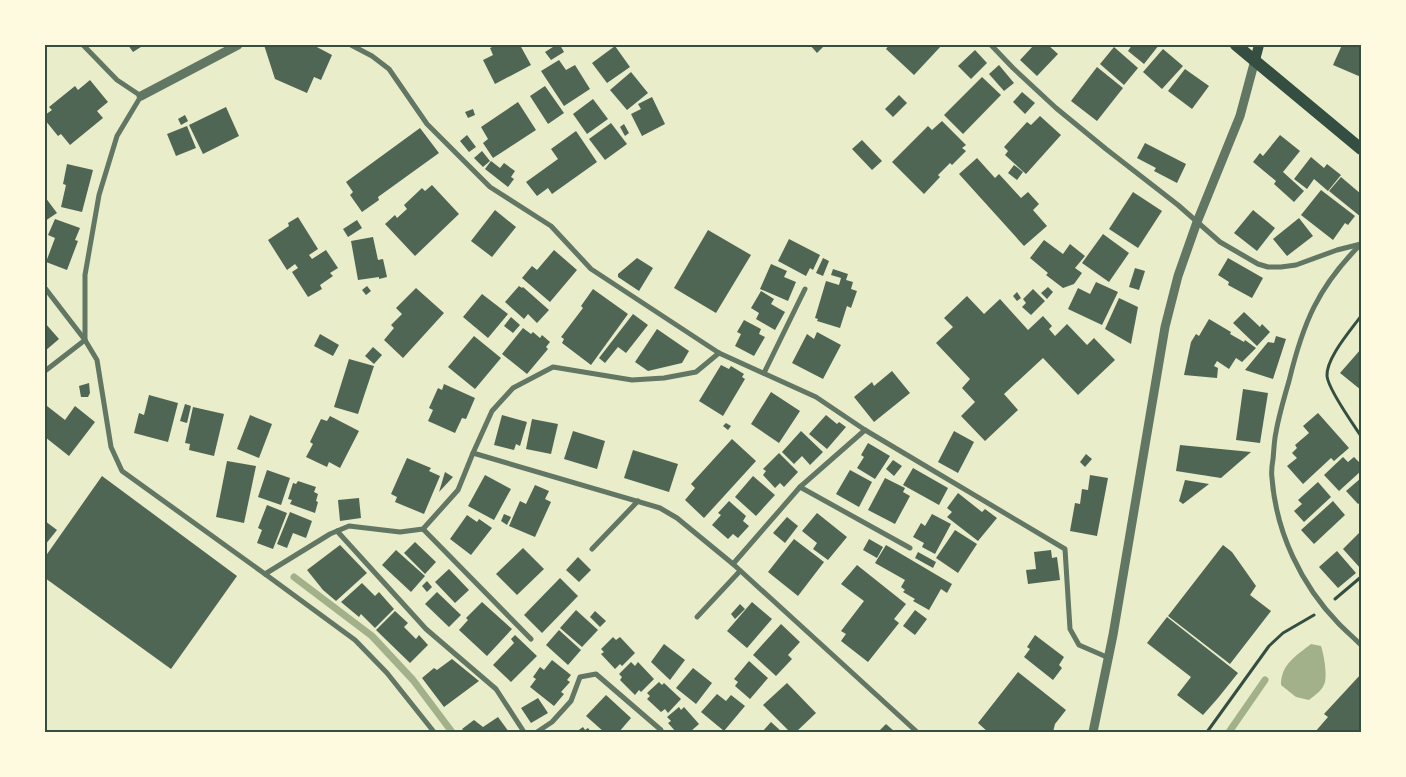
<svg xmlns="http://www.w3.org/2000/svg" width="1406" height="777" font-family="'Work Sans',sans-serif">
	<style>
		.water { fill: #a3b18a }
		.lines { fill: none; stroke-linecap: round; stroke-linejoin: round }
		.stream { stroke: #a3b18a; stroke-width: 7 }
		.building { fill: #4f6655 }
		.path { stroke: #344e41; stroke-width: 3 }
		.minor { stroke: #617663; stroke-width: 5 }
		.tertiary { stroke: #617663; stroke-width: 9 }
		.secondary { stroke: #344e41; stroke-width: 10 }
		.primary { stroke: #344e41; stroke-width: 12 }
		.neatline { fill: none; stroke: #344e41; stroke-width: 2 }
	</style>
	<rect width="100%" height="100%" fill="#e9edc9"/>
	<!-- water -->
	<path class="water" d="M1311,644L1321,646C1324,655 1327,673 1325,682C1323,690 1315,695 1309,700L1296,697L1281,685C1281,664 1296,656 1311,644Z"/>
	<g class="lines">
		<!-- stream -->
		<g class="stream">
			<polyline points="294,577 372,636 413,680 452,732"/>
			<polyline points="1229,732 1265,680"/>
		</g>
	</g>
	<!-- building -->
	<g class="building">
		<polygon points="128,45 144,45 133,52"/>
		<polygon points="264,45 313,45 332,55 321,80 314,77 307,93 275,79"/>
		<polygon points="496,45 520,45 531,65 495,84 483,60 493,55 490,48"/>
		<polygon points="556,45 560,45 564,52 551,60 545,52"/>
		<polygon points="810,45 825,45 817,53"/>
		<polygon points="889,45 942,45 914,75 886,49"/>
		<polygon points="1034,45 1048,45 1058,54 1037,76 1020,60"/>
		<polygon points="1132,45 1159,45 1144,64 1128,51"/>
		<polygon points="1342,45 1361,45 1361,77 1333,65"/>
		<polygon points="615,46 630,67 607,83 592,63"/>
		<polygon points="1114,47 1138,68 1124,85 1100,64"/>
		<polygon points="1163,49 1183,66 1162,89 1143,72"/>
		<polygon points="975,50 987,63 971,79 958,66"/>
		<polygon points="559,60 566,70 575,65 590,89 564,106 541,71"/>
		<polygon points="999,65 1014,83 1004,91 989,74"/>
		<polygon points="1097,67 1123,88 1097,121 1071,101"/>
		<polygon points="1185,69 1209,86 1192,109 1168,91"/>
		<polygon points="631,72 648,93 627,110 610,90"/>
		<polygon points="982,77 1001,95 963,134 944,115"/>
		<polygon points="90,80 108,102 97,111 103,118 70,145 61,134 58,136 45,120 45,115 52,110 49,107 75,86 78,90"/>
		<polygon points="545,86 564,113 548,124 530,96"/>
		<polygon points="1022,92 1035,103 1025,114 1013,102"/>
		<polygon points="899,95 907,103 893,117 885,109"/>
		<polygon points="652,97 665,124 642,136 631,114 641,109 638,104"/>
		<polygon points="593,99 608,119 587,134 573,114"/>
		<polygon points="518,102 536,130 493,158 483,143 488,139 481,127"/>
		<polygon points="226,107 239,136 203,154 189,125"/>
		<polygon points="473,109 475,115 468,118 465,112"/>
		<polygon points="185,115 188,121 181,125 178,119"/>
		<polygon points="1040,116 1061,135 1026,174 1005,155 1008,151 1004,147 1027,122 1031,125"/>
		<polygon points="942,121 966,145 962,148 966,151 952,165 950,163 938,175 940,177 924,194 892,162 928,126 932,130"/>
		<polygon points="611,123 627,144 605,160 589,139"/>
		<polygon points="624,124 629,133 625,136 620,127"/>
		<polygon points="187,126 196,148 176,156 167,134"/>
		<polygon points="420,128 439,153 378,197 379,200 362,212 350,195 353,192 346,182"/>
		<polygon points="576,131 597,162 552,194 548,188 537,196 526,182 558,159 551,149"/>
		<polygon points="467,135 476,147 469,152 460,141"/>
		<polygon points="1280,135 1300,151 1283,172 1304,191 1294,202 1274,184 1276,181 1253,162 1260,153 1263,156"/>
		<polygon points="862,140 882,161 872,170 852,149"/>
		<polygon points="1145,143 1186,164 1177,183 1154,171 1156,168 1137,158"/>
		<polygon points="482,151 490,161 483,167 474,158"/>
		<polygon points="1311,157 1324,168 1327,164 1341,175 1328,191 1314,179 1307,189 1294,179"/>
		<polygon points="977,158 995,178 999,174 1021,198 1028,192 1039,204 1033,210 1047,226 1024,246 959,174"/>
		<polygon points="491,161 500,168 504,163 515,171 511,177 514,179 508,187 485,169"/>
		<polygon points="67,164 93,170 82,212 61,207 66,185 63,184"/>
		<polygon points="1014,165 1023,172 1017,180 1008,173"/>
		<polygon points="1341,177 1361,194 1361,217 1329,191"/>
		<polygon points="432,185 459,214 415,256 385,224 395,215 397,218 407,209 404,205 422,188 425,191"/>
		<polygon points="1321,190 1355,216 1348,225 1345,223 1333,240 1301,215"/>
		<polygon points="1133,192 1162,211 1138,248 1109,229"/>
		<polygon points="45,197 57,213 45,221"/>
		<polygon points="495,210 516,227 492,257 471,241"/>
		<polygon points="1253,210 1275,228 1257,251 1234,233"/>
		<polygon points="298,217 318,249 309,255 312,259 326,250 338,268 330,273 333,276 320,285 322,289 308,297 292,272 298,268 295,264 287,270 268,240 289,226 288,223"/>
		<polygon points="1299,218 1313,236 1287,256 1273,239"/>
		<polygon points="55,219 80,228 75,240 78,241 67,270 46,262 55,238 48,235"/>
		<polygon points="357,220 362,228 348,237 343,229"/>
		<polygon points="708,230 751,255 716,313 674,288"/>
		<polygon points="1103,234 1129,253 1109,282 1082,263"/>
		<polygon points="373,237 378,260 383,259 387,277 379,279 379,277 358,280 351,241"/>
		<polygon points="789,239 820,255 813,270 810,268 806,276 778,261"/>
		<polygon points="1044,240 1063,254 1070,244 1085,256 1075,268 1082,273 1074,284 1063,288 1046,275 1048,273 1030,258"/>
		<polygon points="554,250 577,270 550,302 522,278 532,266 537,270"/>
		<polygon points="637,258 653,268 639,291 618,277 618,274"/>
		<polygon points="823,258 829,261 823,276 816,273"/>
		<polygon points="1228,258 1263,278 1252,298 1228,285 1229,282 1218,275"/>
		<polygon points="771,264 787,271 784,277 796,282 788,301 760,289"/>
		<polygon points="1135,268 1145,271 1139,290 1129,287"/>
		<polygon points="833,269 848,274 846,280 853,282 851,289 857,291 851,308 847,306 840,328 817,321 818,319 815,318 826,281 839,285 841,278 831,275"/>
		<polygon points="1096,282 1118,292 1102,325 1068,309 1078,288 1090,294"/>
		<polygon points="367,286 371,291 366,295 362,290"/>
		<polygon points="519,286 522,288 523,287 549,310 537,323 528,314 524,319 505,302"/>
		<polygon points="1048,287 1053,292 1047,299 1041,293"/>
		<polygon points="416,288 444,313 403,358 384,340 394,328 391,325 402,314 396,308"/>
		<polygon points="593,289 628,314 591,365 562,343 564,339 561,337 583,308 581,306"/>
		<polygon points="1033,289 1045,301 1031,315 1022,307 1026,303 1023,299"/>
		<polygon points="761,291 774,299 771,304 785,312 775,330 756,319 759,313 751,308"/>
		<polygon points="1017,292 1021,298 1017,301 1013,296"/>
		<polygon points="482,294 508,314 488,338 463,317"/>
		<polygon points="967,296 984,314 1000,299 1028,330 1043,316 1052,326 1049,329 1055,336 1067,324 1087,345 1094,338 1115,360 1078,395 1043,358 1004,394 1018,410 985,441 961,416 975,402 962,388 970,379 936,343 953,327 944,318"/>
		<polygon points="1119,298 1138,307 1131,344 1105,329"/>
		<polygon points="1244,312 1260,327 1262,324 1270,332 1257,346 1233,323"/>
		<polygon points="633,314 648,325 626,353 618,347 605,363 599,358"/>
		<polygon points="511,317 520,325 513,333 504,326"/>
		<polygon points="1209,319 1231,332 1230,334 1244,342 1245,340 1256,348 1242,362 1236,358 1229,369 1217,361 1214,366 1218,368 1217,378 1184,375 1191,342 1196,334 1199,336"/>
		<polygon points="744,320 761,329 759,334 765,337 754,356 735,346 741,334 737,332"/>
		<polygon points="45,323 59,339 45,351"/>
		<polygon points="523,328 531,334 533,332 540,338 542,335 550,342 546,347 548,349 527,374 502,354"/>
		<polygon points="657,329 689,351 682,363 648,371 635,362"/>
		<polygon points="817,332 841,345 823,379 792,363 807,334 814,339"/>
		<polygon points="320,334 339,345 333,356 314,346"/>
		<polygon points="474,336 501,358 475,389 448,367"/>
		<polygon points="1276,336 1286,339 1273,379 1245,370 1268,342 1274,343"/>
		<polygon points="373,347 382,355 374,364 365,356"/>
		<polygon points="1361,349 1361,390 1340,373"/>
		<polygon points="349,359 374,366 358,414 334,407"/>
		<polygon points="721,365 729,369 731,366 744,374 742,377 745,379 723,416 699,401"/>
		<polygon points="892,371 910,393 874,422 854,397 872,382 874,386"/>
		<polygon points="89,383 90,393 88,397 81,397 79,386"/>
		<polygon points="444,384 475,398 466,419 462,418 455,433 428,421 433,410 429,408 438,388 442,390"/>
		<polygon points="1243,389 1268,393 1260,443 1236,440"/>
		<polygon points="771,392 800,411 779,443 751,424"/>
		<polygon points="149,395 178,403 168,442 134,433 139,413 144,415"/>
		<polygon points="185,404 191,406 187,423 180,421"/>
		<polygon points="47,406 65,420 75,406 95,422 69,456 45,437 45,408"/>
		<polygon points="193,407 224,414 214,456 189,450 190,444 185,443"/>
		<polygon points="1318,413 1349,448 1334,461 1331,458 1303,484 1287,466 1297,458 1292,453 1297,448 1295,445 1309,433 1303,426"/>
		<polygon points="250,415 272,424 259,458 237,449"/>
		<polygon points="502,415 527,422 520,446 516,444 514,450 494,445"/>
		<polygon points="826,415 837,424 839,422 846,427 827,449 809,434"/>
		<polygon points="330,416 359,431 340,468 329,462 327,467 306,457 313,444 310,442 321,419 327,421"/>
		<polygon points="532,419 558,424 551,454 526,449"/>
		<polygon points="726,423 731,426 728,430 723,426"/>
		<polygon points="573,431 605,441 597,469 564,459"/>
		<polygon points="801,431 823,452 810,465 802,456 794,464 782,452"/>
		<polygon points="954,431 974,442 958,473 938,462"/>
		<polygon points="732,439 756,461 704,518 685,500 695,488 691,484"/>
		<polygon points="868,443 890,456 875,479 857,468 864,457 861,455"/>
		<polygon points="1180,445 1251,452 1221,478 1176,471"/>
		<polygon points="633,450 678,464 669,492 624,478"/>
		<polygon points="779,453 798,472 784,487 780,483 775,488 763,475 766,471 763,469"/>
		<polygon points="1086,454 1092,459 1085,467 1080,462"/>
		<polygon points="1343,457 1348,462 1354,457 1361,464 1361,471 1339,491 1324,475"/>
		<polygon points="407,458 431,468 429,471 440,476 424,514 395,502 397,497 391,494"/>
		<polygon points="893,460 902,466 894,476 886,469"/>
		<polygon points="227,461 256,466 244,523 216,517"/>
		<polygon points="913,468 948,488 939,505 903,485"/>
		<polygon points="267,470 290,478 281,505 258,497"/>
		<polygon points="850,470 872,482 859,507 836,494"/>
		<polygon points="445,472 453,477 439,492"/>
		<polygon points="485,475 511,489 494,520 468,506"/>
		<polygon points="1090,475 1108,478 1097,536 1070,531 1075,503 1080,504 1082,489 1088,490"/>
		<polygon points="102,476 237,576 171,669 45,578 45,557"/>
		<polygon points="753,476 775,495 756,516 735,497"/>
		<polygon points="885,478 905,488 903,492 910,496 895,524 868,510"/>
		<polygon points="1361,478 1361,502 1358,504 1346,491"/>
		<polygon points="1185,480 1209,484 1183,504 1179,501"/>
		<polygon points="298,481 316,487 314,492 318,494 316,501 318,502 315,513 290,504 292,500 288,499 293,483 296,484"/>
		<polygon points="1318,482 1331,497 1304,522 1294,511 1302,504 1298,500"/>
		<polygon points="535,485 549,491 545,499 551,502 535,537 509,526 520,501 526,504"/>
		<polygon points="958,493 982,512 985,509 997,518 978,541 947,517 952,512 947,508"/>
		<polygon points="359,498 361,518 340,521 338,500"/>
		<polygon points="729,501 746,516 743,521 749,526 738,538 733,534 728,539 712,525 721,515 718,513"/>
		<polygon points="1333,501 1345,515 1314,544 1301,530"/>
		<polygon points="267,505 287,513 273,549 257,543 262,530 258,528"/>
		<polygon points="290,512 312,521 306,538 293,533 287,548 277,544"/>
		<polygon points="817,513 847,537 828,560 813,549 817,543 802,531"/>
		<polygon points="504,514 511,517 507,525 501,521"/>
		<polygon points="932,514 951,524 935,554 922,547 924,543 913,537 921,523 925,526"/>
		<polygon points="467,515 477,522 479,519 492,528 471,555 450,539"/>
		<polygon points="787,517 798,526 785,543 773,533"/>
		<polygon points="45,521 57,530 45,545"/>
		<polygon points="955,530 977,544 958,573 936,558"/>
		<polygon points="1361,531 1361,569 1343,549"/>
		<polygon points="794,539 824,562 798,596 768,572"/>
		<polygon points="869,539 883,547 877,558 863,550"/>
		<polygon points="415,542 436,562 425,574 404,553"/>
		<polygon points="340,545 367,573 336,601 323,590 307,570"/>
		<polygon points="886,545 952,584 947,593 941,589 929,610 913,601 915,599 903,592 905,590 901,587 905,580 875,563"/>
		<polygon points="1223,545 1232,552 1256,586 1250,595 1271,611 1230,664 1168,616"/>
		<polygon points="523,548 544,569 517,595 496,574"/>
		<polygon points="396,550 425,576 411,592 382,565"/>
		<polygon points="1051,550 1052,558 1057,557 1060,580 1028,584 1026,570 1036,569 1034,552"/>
		<polygon points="1337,551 1356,573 1338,588 1319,567"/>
		<polygon points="918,552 936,562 933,568 915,558"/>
		<polygon points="578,557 591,570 579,582 566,570"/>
		<polygon points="857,565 906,604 894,619 899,623 868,662 841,641 846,634 841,631 864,601 841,584"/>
		<polygon points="449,569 469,590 455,603 435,582"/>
		<polygon points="560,578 578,596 542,633 524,615"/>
		<polygon points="427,581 432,587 427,592 422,586"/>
		<polygon points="362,583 375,596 379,592 394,609 375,628 361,614 359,617 341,602"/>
		<polygon points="437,592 461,615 449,627 425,604"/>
		<polygon points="482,602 512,629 487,656 459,630 468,620 466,618"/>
		<polygon points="752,602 772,619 747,648 727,631"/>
		<polygon points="740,604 745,609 735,619 731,614"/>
		<polygon points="576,610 598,630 582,647 560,628"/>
		<polygon points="915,610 927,619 915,635 903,626"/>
		<polygon points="395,611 408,623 404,627 416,639 419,635 428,645 410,663 376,630"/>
		<polygon points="595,611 606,621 600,627 590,617"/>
		<polygon points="1167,617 1238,673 1218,698 1203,715 1177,695 1191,677 1147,643"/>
		<polygon points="781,624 800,642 788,655 792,659 776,676 753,655"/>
		<polygon points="559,630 581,650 568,665 546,645"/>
		<polygon points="515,635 537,656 511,682 493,665 514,643 511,639"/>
		<polygon points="1035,635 1064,657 1059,665 1062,668 1053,680 1024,657 1030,649 1027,647"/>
		<polygon points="613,637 616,640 620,637 635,653 622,666 620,664 615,669 601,654 604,652 601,649"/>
		<polygon points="664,644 685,660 670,680 651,662"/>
		<polygon points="452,659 479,681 444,707 422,678 434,668 437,670"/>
		<polygon points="552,660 571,675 567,680 570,682 561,692 564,694 554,706 530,687 536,679 533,677 540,667 544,670"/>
		<polygon points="749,661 768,678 750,699 735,686 738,682 734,679"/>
		<polygon points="631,662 635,666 638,662 654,679 641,692 639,690 635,695 620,680 622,677 619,674"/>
		<polygon points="693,668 712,683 696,704 676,688"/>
		<polygon points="1018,672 1066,710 1055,724 1053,732 988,732 978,723"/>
		<polygon points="1361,674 1361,732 1315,732 1328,717 1324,714"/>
		<polygon points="659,682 662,685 664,683 681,699 668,713 665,709 661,712 647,699 650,696 647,693"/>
		<polygon points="787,683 816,713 796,732 790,732 763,705"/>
		<polygon points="717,694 726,701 731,695 745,706 724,731 701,712"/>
		<polygon points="606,695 631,718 619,732 604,732 586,716"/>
		<polygon points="538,698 548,713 531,723 521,708"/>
		<polygon points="679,707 681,710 684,707 699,724 690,732 676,732 668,723 671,721 667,717"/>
		<polygon points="498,717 509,732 465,732 462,729 474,720 483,727"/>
		<polygon points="771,722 782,732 762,732"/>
		<polygon points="886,724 895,732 878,732"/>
		<polygon points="583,727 585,730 588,728 591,732 576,732"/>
	</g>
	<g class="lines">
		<!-- path -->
		<g class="path">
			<path d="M1361,316C1351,330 1326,358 1327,376C1328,389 1353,424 1361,436"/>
			<polyline points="1335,599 1361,577"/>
			<polyline points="1207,732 1269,646 1283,633 1314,615"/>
		</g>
		<!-- minor -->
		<g class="minor">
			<polyline points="83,45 117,80 141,96 117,136 99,195 85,275 85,339"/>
			<polyline points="351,45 372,56 389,69 427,124 490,187 551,226 591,269 719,353 816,397 865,430 1065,549 1070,629 1079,645 1109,658"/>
			<polyline points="991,45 1013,68 1056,108 1106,149 1178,205 1220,242 1258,264 1268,267 1281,267 1296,265 1337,250 1361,244"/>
			<path d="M1360,245C1318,287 1303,323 1289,381C1284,398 1279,415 1276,432C1274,441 1274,450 1273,459C1272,465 1271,472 1272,478C1276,532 1301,585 1339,624C1346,631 1354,638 1361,645"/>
			<polyline points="45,288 85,340 97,360 111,447 122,471 265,574 355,640 387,673 434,732"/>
			<polyline points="45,371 85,340"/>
			<polyline points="764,373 805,289"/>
			<polyline points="473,453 660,508 677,518 733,564 917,732"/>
			<polyline points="800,487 910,548"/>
			<polyline points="423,529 531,639"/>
			<polyline points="337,531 426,629 496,689 524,732"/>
			<polyline points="592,549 638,501"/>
			<polyline points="733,564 800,487 865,430"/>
			<polyline points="265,574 330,534 349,526 400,532 423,529 458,490 473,453 492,411 513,388 553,367 632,380 664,378 696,372 719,353"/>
			<polyline points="697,617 740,571"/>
			<polyline points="537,732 552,722 571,701 580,677 596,674 661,730"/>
		</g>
		<!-- tertiary -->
		<g class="tertiary">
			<polyline points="141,96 238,45"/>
			<polyline points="1093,732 1113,635 1165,327 1178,276 1197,222 1240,116 1255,60"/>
		</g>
		<!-- secondary -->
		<polyline class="secondary" points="1255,60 1259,45"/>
		<!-- primary -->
		<polyline class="primary" points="1236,45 1361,149"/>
	</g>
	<!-- border -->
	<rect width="1406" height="777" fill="none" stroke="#fefae0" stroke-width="92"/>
	<rect x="46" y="46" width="1314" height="685" class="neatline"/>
</svg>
